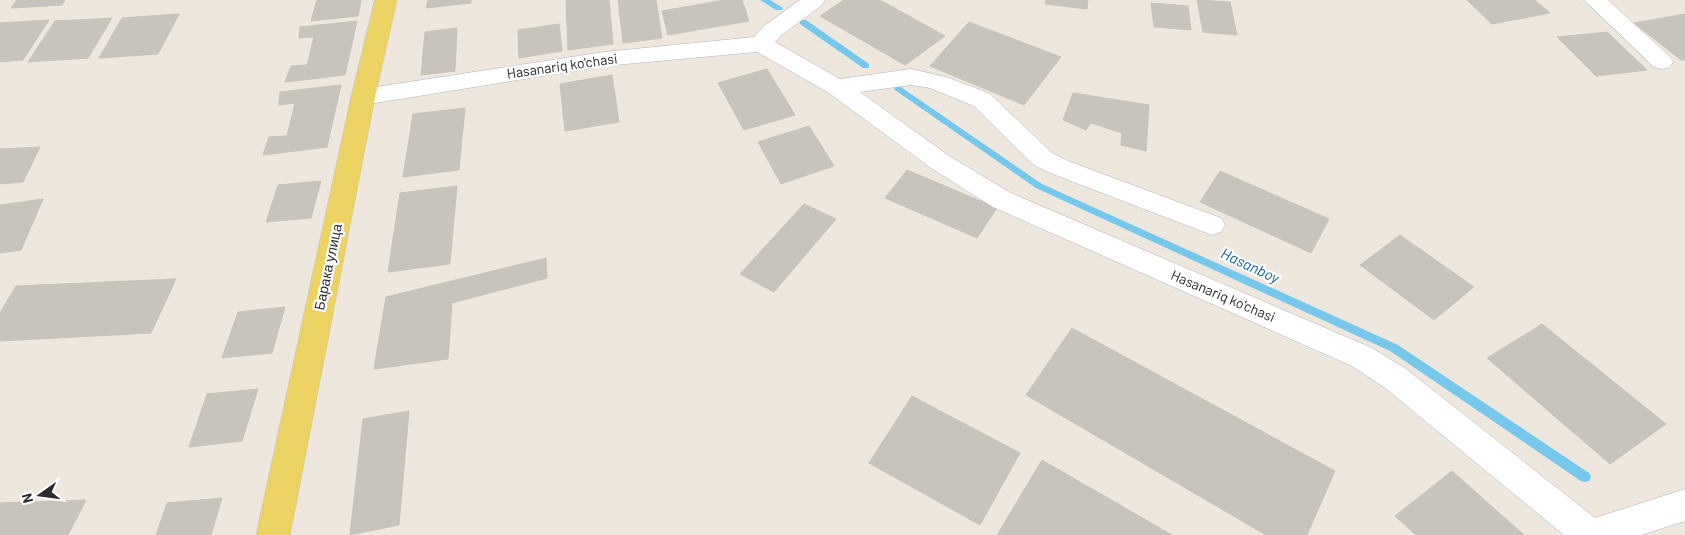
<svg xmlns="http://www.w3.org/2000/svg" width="1685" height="535" font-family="Barlow,sans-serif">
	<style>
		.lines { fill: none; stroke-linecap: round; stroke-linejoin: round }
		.stream { fill: #75c7eb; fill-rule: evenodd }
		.building { fill: #c8c4bd; stroke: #c8c3b8 }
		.minor-casing { stroke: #b1b4be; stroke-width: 1 }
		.major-casing { stroke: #c8c8c8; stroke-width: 1 }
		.minor { fill: #fff; fill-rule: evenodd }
		.major { fill: #ecd263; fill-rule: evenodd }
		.labels { text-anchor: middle; stroke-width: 4.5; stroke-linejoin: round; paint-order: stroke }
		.street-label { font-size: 14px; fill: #2b2b2b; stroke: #fff }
		.water-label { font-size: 15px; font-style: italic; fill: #126599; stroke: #fff }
	</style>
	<rect width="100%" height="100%" fill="#ede7de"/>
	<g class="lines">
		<!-- stream -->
		<g class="stream">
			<polygon points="760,0 770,0 783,8 782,10 776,10"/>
			<polygon points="800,20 806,20 869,64 869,68 863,68 800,24"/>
			<polygon points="898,85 1042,184 1398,345 1589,473 1591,477 1589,481 1585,482 1581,481 1390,351 1036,188 895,90 894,88"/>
		</g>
	</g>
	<!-- building -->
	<g class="building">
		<polygon points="17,0 65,0 62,5 11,8"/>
		<polygon points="317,0 361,0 358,16 311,21"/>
		<polygon points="428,0 471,0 471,3 426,8"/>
		<polygon points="566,0 609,0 613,44 568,50"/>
		<polygon points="618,0 656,0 662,38 623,43"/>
		<polygon points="724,0 742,0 749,21 668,35 662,11"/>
		<polygon points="844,0 880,0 945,36 905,65 820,16"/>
		<polygon points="1046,0 1088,0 1087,9 1045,4"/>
		<polygon points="1197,0 1230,2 1237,35 1203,32"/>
		<polygon points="1467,0 1535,0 1550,13 1492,24"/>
		<polygon points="1151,3 1188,6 1191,30 1154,27"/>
		<polygon points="179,14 158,54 99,58 122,18"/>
		<polygon points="1685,14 1685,60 1681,60 1634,23"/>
		<polygon points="112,18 88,58 28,62 55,21"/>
		<polygon points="49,20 23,60 0,62 0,23"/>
		<polygon points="357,21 345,75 285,82 291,66 307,65 314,37 299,38 300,27"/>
		<polygon points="969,22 1061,57 1024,105 930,66"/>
		<polygon points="559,24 562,51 519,58 518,30"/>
		<polygon points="457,28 455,71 421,75 425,32"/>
		<polygon points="1607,32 1647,70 1596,76 1557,37"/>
		<polygon points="767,69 795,115 744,130 718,83"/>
		<polygon points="612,75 619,122 565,131 560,84"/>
		<polygon points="341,85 327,147 263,155 269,137 287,136 295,103 279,105 280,92"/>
		<polygon points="1073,93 1149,105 1146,151 1121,145 1122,133 1091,123 1086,130 1063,120"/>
		<polygon points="465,108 459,170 403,177 413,114"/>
		<polygon points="809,126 834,166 781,184 758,142"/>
		<polygon points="40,147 23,182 0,184 0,149"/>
		<polygon points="907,170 997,208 977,238 885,198"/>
		<polygon points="1220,171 1329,219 1311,253 1200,202"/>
		<polygon points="321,181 311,218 266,222 278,185"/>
		<polygon points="457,186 450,264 388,272 400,193"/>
		<polygon points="43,199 21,250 0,253 0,205"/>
		<polygon points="804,204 836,219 774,292 740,274"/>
		<polygon points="1400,235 1474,287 1434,320 1360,265"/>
		<polygon points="546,258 547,278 452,303 448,359 374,369 386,297"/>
		<polygon points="176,279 151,333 0,341 0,313 16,286"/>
		<polygon points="285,307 272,353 222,358 238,312"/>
		<polygon points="1542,324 1666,424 1610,464 1487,358"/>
		<polygon points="1072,328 1335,471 1307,535 1266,535 1026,395"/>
		<polygon points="258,389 242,441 189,447 207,394"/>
		<polygon points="912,396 1020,453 980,525 869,463"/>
		<polygon points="409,411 399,525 350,535 363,419"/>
		<polygon points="1042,460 1172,535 997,535"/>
		<polygon points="1452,471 1524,535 1416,535 1395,516"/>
		<polygon points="222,498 211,535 156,535 167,503"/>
		<polygon points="86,500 68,535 0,535 0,503"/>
	</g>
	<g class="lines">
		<!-- minor casing -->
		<g class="minor-casing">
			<g id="minor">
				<polygon points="800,0 825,0 822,5 780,36 775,42 840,79 911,69 946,77 973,87 990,94 1052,153 1068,161 1221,218 1225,225 1221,232 1212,235 1050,173 1034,165 974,106 930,88 911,85 860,92 949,156 1011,193 1372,348 1406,369 1595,518 1685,489 1685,521 1641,535 1564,535 1384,387 1352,366 993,207 931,168 829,93 757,52 604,66 363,105 355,103 351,97 355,91 363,89 604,52 754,37 764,26"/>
				<polygon points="1584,0 1608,0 1670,57 1673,62 1670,67 1662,69 1654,67"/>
			</g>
		</g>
		<!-- major casing -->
		<g class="major-casing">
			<polygon id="major" points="375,0 397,0 375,97 290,535 256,535 351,97"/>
		</g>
		<!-- minor -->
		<use href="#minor" class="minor"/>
		<!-- major -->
		<use href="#major" class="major"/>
	</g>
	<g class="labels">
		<!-- street labels -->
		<g class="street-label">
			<text transform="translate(562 66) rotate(-8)" y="5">Hasanariq ko'chasi</text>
			<text transform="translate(328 267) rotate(-78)" y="5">Барака улица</text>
			<text transform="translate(1223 296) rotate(23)" y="5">Hasanariq ko'chasi</text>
		</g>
		<!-- water labels -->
		<g class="water-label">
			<text transform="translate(1250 266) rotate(25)" y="5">Hasanboy</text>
		</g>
	</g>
	<!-- north arrow -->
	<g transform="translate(40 495) rotate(256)" stroke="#ffffff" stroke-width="4" paint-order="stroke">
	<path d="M0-4L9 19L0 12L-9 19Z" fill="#2b2b2b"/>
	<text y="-8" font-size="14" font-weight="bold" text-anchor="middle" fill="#2b2b2b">N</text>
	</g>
</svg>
